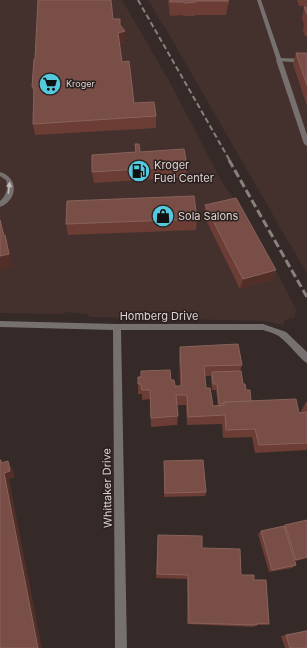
<svg xmlns="http://www.w3.org/2000/svg" width="307" height="648" font-family="Inter,sans-serif">
	<style>
		.built { fill: #44312e }
		.lines { fill: none; stroke-linecap: round; stroke-linejoin: round }
		.lane { fill: #76706e; fill-rule: evenodd }
		.street { fill: #76706e; fill-rule: evenodd }
		.rail-far1 { stroke: #8a817e; stroke-width: 2; stroke-dasharray: 5.5 3; stroke-linecap: butt }
		.rail { stroke: #8a817e; stroke-width: 3; stroke-dasharray: 8 3.5; stroke-linecap: butt }
		.wall { fill: #6c3d35; fill-rule: evenodd }
		.shaded-wall { fill: #512f28 }
		.building { fill: #784e46; stroke: #88635c }
		.oneway { fill: #c4bcba }
		.labels { text-anchor: middle; stroke-width: 3; stroke-linejoin: round; paint-order: stroke }
		.far-poi-label { font-size: 9px; fill: #ded6d4; stroke: #2b201e; text-anchor: start }
		.poi-label { font-size: 11px; fill: #ded6d4; stroke: #2b201e; text-anchor: start }
		.street-label { font-size: 11px; fill: #ded6d4; stroke: #2b201e }
	</style>
	<rect width="100%" height="100%" fill="#352a27"/>
	<!-- built -->
	<g class="built">
		<polygon points="0,0 122,0 168,79 222,182 250,222 296,309 295,317 285,320 283,325 264,321 90,317 87,314 66,312 63,314 0,313"/>
		<polygon points="148,0 307,0 307,274 167,31"/>
	</g>
	<g class="lines">
		<!-- lane -->
		<g class="lane">
			<polygon points="279,58 282,60 307,135 307,146 304,144 276,60"/>
			<path d="M0,172C20,178 17,201 0,207V201C6,196 9,188 6,180L0,176Z"/>
		</g>
		<!-- street -->
		<g class="street">
			<polygon points="257,0 261,0 281,58 307,59 307,63 277,61"/>
			<path d="M0,321L117,324H263L286,332L307,352V363C302,361 288,343 281,338C277,334 269,332 263,330H121L127,648H115L113,330L0,327Z"/>
		</g>
		<!-- rail-far1 -->
		<polyline class="rail-far1" points="138,0 230,161"/>
		<!-- rail -->
		<polyline class="rail" points="229,160 307,297"/>
	</g>
	<!-- wall -->
	<g class="wall">
		<polygon points="168,0 229,0 229,4 228,4 226,15 195,15 195,16 183,16 183,15 170,16"/>
		<polygon points="297,0 307,0 307,6 299,6"/>
		<polygon points="304,7 307,7 307,36 305,36 303,30 304,24 302,18"/>
		<polygon points="113,19 120,25 125,42 120,44 122,62 134,103 156,116 156,128 35,135 33,124 34,95 32,87"/>
		<polygon points="296,53 307,53 307,106 293,64"/>
		<polygon points="135,144 140,152 187,166 186,177 94,183 92,172 135,152"/>
		<polygon points="205,205 276,270 272,280 240,289 204,216"/>
		<polygon points="197,219 196,230 68,235 66,224"/>
		<path d="M180,347L242,365L240,371L243,384L251,401L299,413H301V411L306,402H307V450L255,453L252,437L223,438L222,424L187,425L186,405H177L178,416L177,425L151,427L150,399L142,400V394H138V384L171,380L175,386H180L179,357ZM205,376H211V378L212,390H216L218,406H213L206,388Z"/>
		<polygon points="164,461 206,492 205,496 164,497"/>
		<polygon points="285,525 305,559 294,561 296,565 292,568 269,572 258,534 261,531 283,526"/>
		<polygon points="158,535 202,548 241,575 254,580 269,624 264,625 257,625 253,627 187,624 187,579 156,578"/>
		<polygon points="307,630 307,648 285,648 281,636"/>
	</g>
	<!-- shaded-wall -->
	<g class="shaded-wall">
		<polygon points="125,31 125,42 119,44 118,33"/>
		<polygon points="0,220 10,248 13,267 0,270"/>
		<polygon points="276,270 272,280 240,289 243,279"/>
		<polygon points="8,461 12,468 15,477 9,479 42,648 38,648 4,473"/>
		<polygon points="307,557 307,558 305,559 292,562 296,560"/>
	</g>
	<!-- building -->
	<g class="building">
		<polygon points="38,0 111,0 113,19 120,19 120,25 125,31 118,33 122,62 129,61 134,103 154,102 156,116 33,124 34,87 32,87 34,59 35,59"/>
		<polygon points="170,0 228,0 228,1 195,1 196,2 184,3 183,2 170,2"/>
		<polygon points="304,7 307,7 307,14"/>
		<polygon points="296,53 307,53 307,85"/>
		<polygon points="135,144 139,144 140,152 184,149 187,166 92,172 92,155 136,152"/>
		<polygon points="194,196 197,219 66,224 67,201"/>
		<polygon points="236,198 276,270 243,279 205,205"/>
		<polygon points="0,220 4,236 5,235 9,254 0,256"/>
		<polygon points="238,344 242,365 204,366 206,388 210,388 213,406 224,405 224,402 296,399 299,413 307,412 307,443 259,445 255,429 226,430 225,415 188,417 187,395 176,395 178,416 151,418 150,390 142,390 141,384 138,384 138,377 141,377 141,371 170,370 171,380 174,380 175,386 182,386 180,347"/>
		<polygon points="241,371 243,384 245,384 246,390 250,390 251,401 224,402 223,404 219,404 217,384 213,384 212,372"/>
		<polygon points="0,460 1,460 1,463 8,461 10,471 4,473 38,648 0,648"/>
		<polygon points="203,460 206,492 165,493 164,461"/>
		<polygon points="307,520 307,557 296,560 285,525"/>
		<polygon points="284,526 296,565 272,570 261,531"/>
		<polygon points="158,535 202,536 202,548 240,549 241,575 254,575 254,580 266,580 269,624 257,623 257,625 189,623 188,575 157,574"/>
		<polygon points="307,631 307,648 290,648 286,635"/>
	</g>
	<!-- one-way arrows -->
	<defs><path id="oneway-solid" d="M-6-.8H1V-3.2L6.5 0L1 3.2V.8H-6Z"/></defs>
	<use class="oneway" href="#oneway-solid" transform="translate(9 188) rotate(-83)"/>
	<!-- icons -->
	<defs>
		<g id="supermarket-disc" transform="scale(1.15)"><circle r="9.5" fill="#55cadf" stroke="#2b201e"/><path d="M-6-5.5h2.5l.6 2H6L4.5 2H-2.5L-4.4-4H-6ZM-1.5 3.2a1.3 1.3 0 1 0 .1 0ZM3 3.2a1.3 1.3 0 1 0 .1 0Z" fill="#111"/></g>
		<g id="fuel-disc" transform="scale(1.15)"><circle r="9.5" fill="#55cadf" stroke="#2b201e"/><path d="M-5.5-6h7V0h2V4h1.3V-2.5L3-4.5l.8-.8L6-3V5H2.5V1h-1V6h-7ZM-4.2-4.7v3.2H.2V-4.7Z" fill="#111"/></g>
		<g id="shop-disc" transform="scale(1.15)"><circle r="9.5" fill="#55cadf" stroke="#2b201e"/><path d="M-5-2.5h2.3a2.7 3.5 0 0 1 5.4 0H5L5.5 6h-11ZM-1.5-2.5h3a1.5 2.3 0 0 0-3 0Z" fill="#111"/></g>
	</defs>
	<g fill-rule="evenodd">
		<use href="#supermarket-disc" x="50" y="84"/>
		<use href="#fuel-disc" x="139" y="171"/>
		<use href="#shop-disc" x="163" y="216"/>
	</g>
	<g class="labels">
		<!-- far-poi labels -->
		<g class="far-poi-label">
			<text x="66" y="87">Kroger</text>
		</g>
		<!-- poi labels -->
		<g class="poi-label">
			<text x="154" y="169">Kroger<tspan x="154" dy="13">Fuel Center</tspan></text>
			<text x="178" y="220">Sola Salons</text>
		</g>
		<!-- street labels -->
		<g class="street-label">
			<text x="159" y="320">Homberg Drive</text>
			<text transform="translate(107 488) rotate(-91)" y="4">Whittaker Drive</text>
		</g>
	</g>
</svg>
